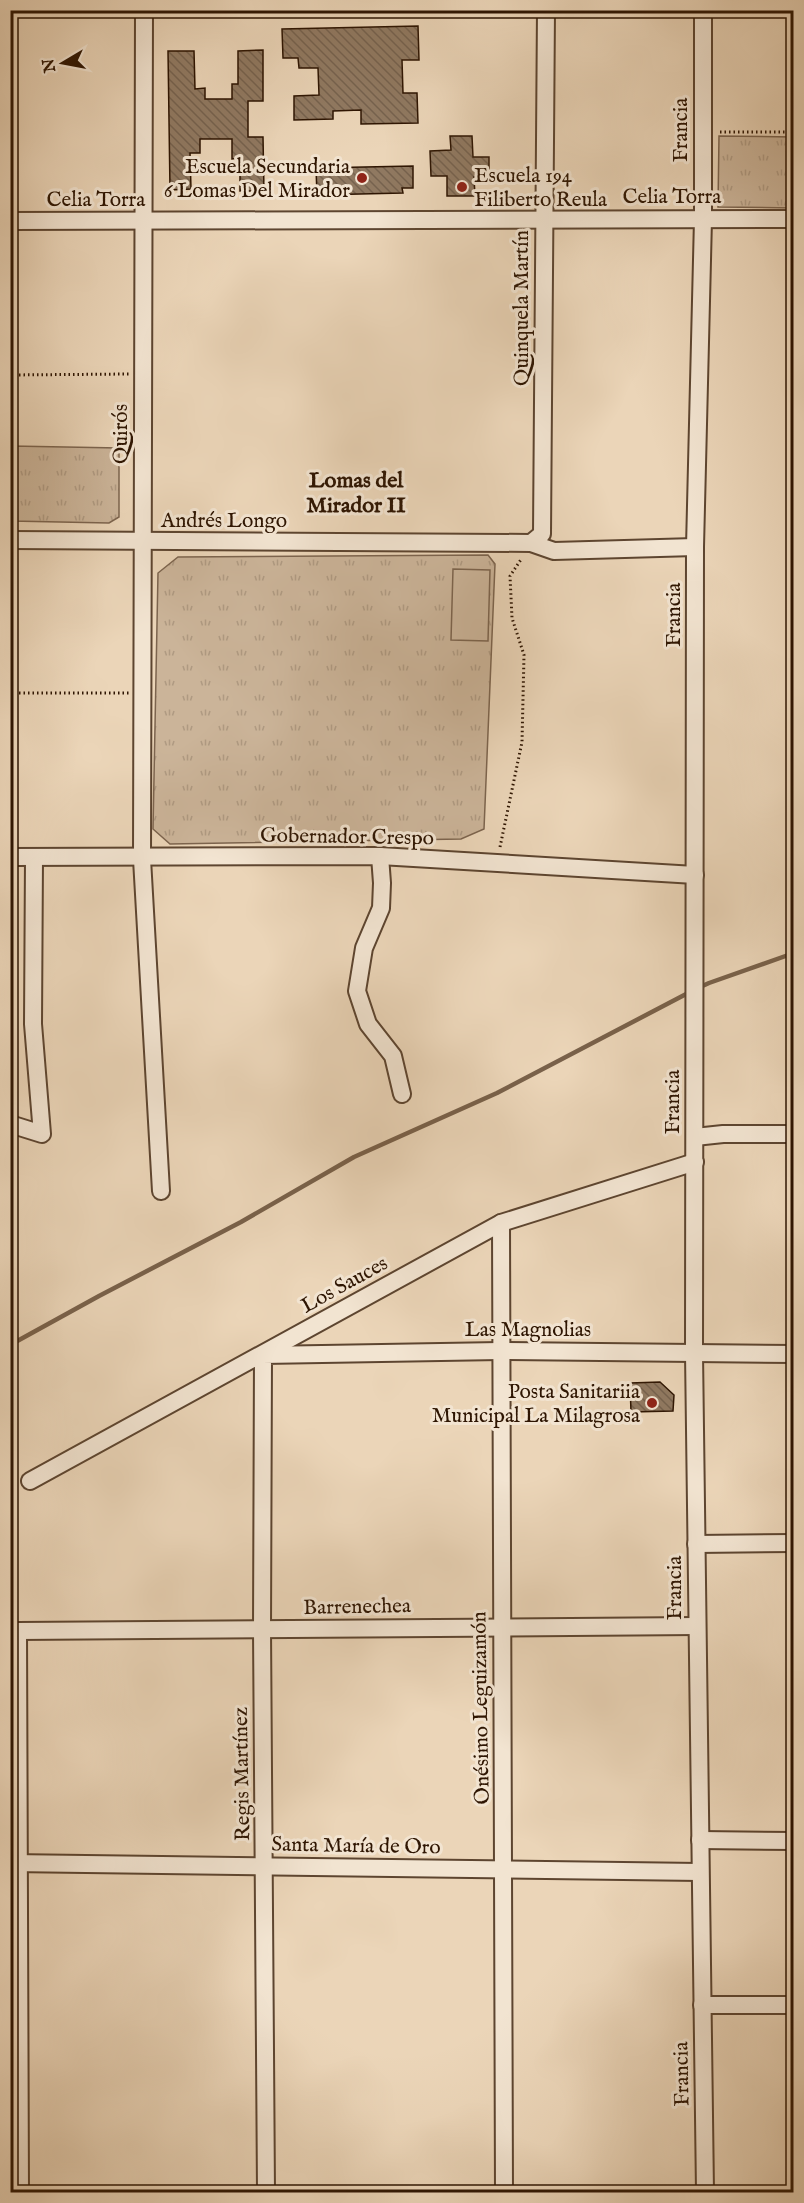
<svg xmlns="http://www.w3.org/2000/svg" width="804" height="2203" font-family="'IM FELL English',serif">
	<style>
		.park { fill: url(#park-tufts); stroke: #7c644e; stroke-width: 1.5 }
		.pitch { fill: #cbb499; stroke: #7c644e; stroke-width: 1.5 }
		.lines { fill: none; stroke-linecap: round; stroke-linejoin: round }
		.stream { stroke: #79614a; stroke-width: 4.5 }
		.building { fill: url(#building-back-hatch); stroke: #2e1502; stroke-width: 1.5 }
		.street-casing { stroke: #5d4530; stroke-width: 20 }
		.path { stroke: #2e1502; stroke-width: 3; stroke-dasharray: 1.5 3; stroke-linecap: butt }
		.street { stroke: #f2e4d1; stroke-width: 16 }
		.poi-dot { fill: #8f2418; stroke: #f2e4d1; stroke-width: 2 }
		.labels { text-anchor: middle; stroke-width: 6; stroke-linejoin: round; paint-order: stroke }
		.street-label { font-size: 21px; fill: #2e1502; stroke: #f2e4d1 }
		.poi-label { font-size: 21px; fill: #2e1502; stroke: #f2e4d1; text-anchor: end }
		.neighbourhood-label { font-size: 22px; font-weight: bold; fill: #2e1502; stroke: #f2e4d1 }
	</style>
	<defs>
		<pattern id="park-tufts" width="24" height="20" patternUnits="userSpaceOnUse" patternTransform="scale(1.5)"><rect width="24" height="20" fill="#cbb499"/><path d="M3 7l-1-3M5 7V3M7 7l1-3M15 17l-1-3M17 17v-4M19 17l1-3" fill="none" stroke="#af9a82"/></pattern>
		<pattern id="building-back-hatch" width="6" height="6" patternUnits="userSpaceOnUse" patternTransform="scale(1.5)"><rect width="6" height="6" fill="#907961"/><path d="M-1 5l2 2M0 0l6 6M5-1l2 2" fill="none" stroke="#76624e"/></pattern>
	</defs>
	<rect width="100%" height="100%" fill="#ebd5b8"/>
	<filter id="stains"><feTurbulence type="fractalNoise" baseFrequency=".00333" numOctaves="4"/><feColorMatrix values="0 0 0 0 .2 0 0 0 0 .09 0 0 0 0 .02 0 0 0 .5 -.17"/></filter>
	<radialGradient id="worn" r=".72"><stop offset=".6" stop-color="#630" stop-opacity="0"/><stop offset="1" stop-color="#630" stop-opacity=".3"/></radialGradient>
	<!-- park -->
	<g class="park">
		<polygon points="719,136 793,137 793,208 718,207"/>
		<polygon points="11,446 119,448 119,517 109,523 11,521"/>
		<polygon points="488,555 495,564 484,829 461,839 170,844 153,829 158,573 178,557"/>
	</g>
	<!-- pitch -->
	<polygon class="pitch" points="453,569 490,570 488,641 451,640"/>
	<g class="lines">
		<!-- stream -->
		<g class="stream">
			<polyline points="698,988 709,983 794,953"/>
			<polyline points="10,1345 99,1296 241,1222 354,1157 497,1093 690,992"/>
		</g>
	</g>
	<!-- building -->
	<g class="building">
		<polygon points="418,26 419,60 402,60 403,93 417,93 418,123 361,124 361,110 333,111 333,119 294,120 294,96 319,95 318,68 299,68 298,58 283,58 282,29"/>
		<polygon points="263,50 263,101 248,101 248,137 263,137 264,191 240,191 240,158 232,159 232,139 200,139 200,153 190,153 191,189 170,190 168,51 194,51 195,89 205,88 205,99 232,99 232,84 238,84 238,51"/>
		<polygon points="450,136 472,136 473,157 489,157 489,177 474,177 475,196 447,196 447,176 431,176 430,151 451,150"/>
		<polygon points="413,166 413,188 402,188 403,193 317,195 316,168"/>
		<polygon points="660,1382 674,1395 673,1411 631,1412 630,1383"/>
	</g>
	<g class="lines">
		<!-- street casing -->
		<g class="street-casing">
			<g id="street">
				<polyline points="144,10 142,859 161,1191"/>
				<polyline points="703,10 703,219 695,547 694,1353 705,2192"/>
				<polyline points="10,221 794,219"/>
				<polyline points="10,540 531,543 554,551 695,547"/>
				<polyline points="531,543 542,534 546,10"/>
				<polyline points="380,856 382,883 381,908 364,948 357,991 368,1024 393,1056 402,1094"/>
				<polyline points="10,857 380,856 695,875"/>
				<polyline points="10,1124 42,1134 33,1024 34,858"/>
				<polyline points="695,1137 723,1134 794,1134"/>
				<polyline points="501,1223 504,2192"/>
				<polyline points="30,1481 501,1223 695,1162"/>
				<polyline points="696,1544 794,1543"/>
				<polyline points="18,1631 697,1626"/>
				<polyline points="18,1631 20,2192"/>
				<polyline points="700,1840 794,1841"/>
				<polyline points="10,1863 700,1872"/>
				<polyline points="702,2005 794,2005"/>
				<polyline points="266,2192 262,1630 263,1355 500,1351 794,1354"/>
			</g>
		</g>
		<!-- path -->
		<g class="path">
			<polyline points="720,132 794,132"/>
			<polyline points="10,375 129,374"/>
			<polyline points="10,693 129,693"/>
			<polyline points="500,847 522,742 524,655 512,618 510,576 522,558"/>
		</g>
		<!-- street -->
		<use href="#street" class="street"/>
	</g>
	<!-- markers -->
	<g class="poi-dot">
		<circle cx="362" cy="178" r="6"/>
		<circle cx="462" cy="187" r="6"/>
		<circle cx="652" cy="1403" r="6"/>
	</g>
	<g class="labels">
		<!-- street labels -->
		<g class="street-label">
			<text transform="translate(680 130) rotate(-90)" y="7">Francia</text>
			<text x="672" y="203">Celia Torra</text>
			<text x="96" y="206">Celia Torra</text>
			<text transform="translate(521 308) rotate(-90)" y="7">Quinquela Martín</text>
			<text transform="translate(120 434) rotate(-90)" y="7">Quirós</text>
			<text x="224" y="527">Andrés Longo</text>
			<text transform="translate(673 615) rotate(-90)" y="7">Francia</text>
			<text transform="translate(347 836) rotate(1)" y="7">Gobernador Crespo</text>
			<text transform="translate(672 1102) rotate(-90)" y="7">Francia</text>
			<text transform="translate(344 1284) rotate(-29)" y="7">Los Sauces</text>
			<text x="528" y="1336">Las Magnolias</text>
			<text transform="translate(674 1588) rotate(-90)" y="7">Francia</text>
			<text transform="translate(357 1606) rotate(-1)" y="7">Barrenechea</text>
			<text transform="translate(480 1708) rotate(-91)" y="7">Onésimo Leguizamón</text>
			<text transform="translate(241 1774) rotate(-91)" y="7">Regis Martínez</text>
			<text transform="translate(356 1845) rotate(1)" y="7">Santa María de Oro</text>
			<text transform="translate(681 2074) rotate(-91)" y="7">Francia</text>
		</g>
		<!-- poi labels -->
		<g class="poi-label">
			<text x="350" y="173">Escuela Secundaria<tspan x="350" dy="24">6 Lomas Del Mirador</tspan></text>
			<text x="474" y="182" text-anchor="start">Escuela 194<tspan x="474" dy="24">Filiberto Reula</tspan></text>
			<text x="640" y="1398">Posta Sanitariia<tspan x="640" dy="24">Municipal La Milagrosa</tspan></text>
		</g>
		<!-- neighbourhood labels -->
		<g class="neighbourhood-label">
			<text x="356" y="487">Lomas del<tspan x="356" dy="25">Mirador II</tspan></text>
		</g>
	</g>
	<!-- margin -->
	<rect width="804" height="2203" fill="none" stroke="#ebd5b8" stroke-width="36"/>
	<rect x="12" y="12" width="780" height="2179" fill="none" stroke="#2e1502" stroke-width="3"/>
	<rect x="18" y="18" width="768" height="2167" fill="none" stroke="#2e1502" stroke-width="1.5"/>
	<!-- north arrow -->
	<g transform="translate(63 63) rotate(260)" stroke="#f2e4d1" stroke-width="4.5" paint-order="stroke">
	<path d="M0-4.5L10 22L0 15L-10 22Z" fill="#2e1502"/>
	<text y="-9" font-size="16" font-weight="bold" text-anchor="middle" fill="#2e1502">N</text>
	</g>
	<rect width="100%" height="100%" filter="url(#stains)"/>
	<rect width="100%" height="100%" fill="url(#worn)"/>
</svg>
